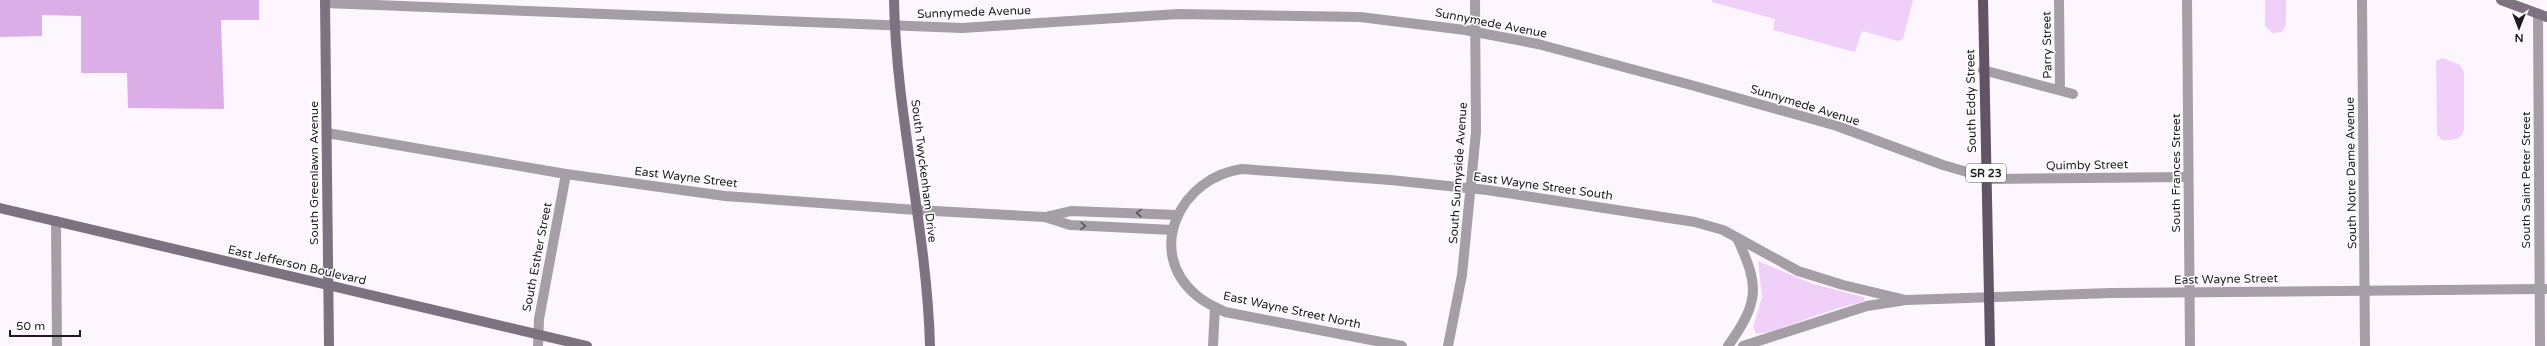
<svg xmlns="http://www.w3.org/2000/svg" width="2547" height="346" font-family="'Varela Round',sans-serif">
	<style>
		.green { fill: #f0cff9 }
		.forest { fill: #dbaee7 }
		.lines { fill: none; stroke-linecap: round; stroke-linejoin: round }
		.street { stroke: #a59ea7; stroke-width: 10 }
		.secondary { stroke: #7d7280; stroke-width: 10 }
		.primary { stroke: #615464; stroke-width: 10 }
		.oneway { stroke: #5c555e }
		.labels { text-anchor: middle; stroke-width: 3; stroke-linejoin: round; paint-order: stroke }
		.shield { fill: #fff; stroke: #635f64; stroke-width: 1 }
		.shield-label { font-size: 11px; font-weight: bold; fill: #201a22 }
		.street-label { font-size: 12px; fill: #201a22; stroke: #fff }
	</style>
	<rect width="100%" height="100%" fill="#fdf6ff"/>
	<!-- green -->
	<g class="green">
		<polygon points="1712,0 1913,0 1903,39 1898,41 1862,31 1855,52 1773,30 1775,19 1712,2"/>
		<polygon points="2265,0 2286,0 2286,25 2282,32 2272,33 2265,26"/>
		<path d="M2443,58L2460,65L2464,72V131C2460,141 2452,140 2442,140L2437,134L2436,61Z"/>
		<polygon points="1758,261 1813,284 1864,297 1864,301 1826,312 1770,332 1756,334 1753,327 1762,297"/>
	</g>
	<!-- forest -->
	<polygon class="forest" points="0,0 259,0 259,20 221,20 224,109 128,108 127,73 81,73 81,16 42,15 42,36 0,37"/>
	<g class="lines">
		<!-- street -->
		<g class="street">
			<polyline points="2059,0 2060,90"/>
			<polyline points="2187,0 2190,346"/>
			<polyline points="2362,0 2365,346"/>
			<polyline points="325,3 962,28 1178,14 1360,17 1465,30 1538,44 1691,85 1837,126 1943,165 1967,172 1986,172"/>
			<polyline points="2538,14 2540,346"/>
			<polyline points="1983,70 2073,94"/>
			<polyline points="327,133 566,174 725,196 916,210 1045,217 1071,211 1178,215"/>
			<polyline points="1986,179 2188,177"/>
			<polyline points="1045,217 1070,225 1173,230"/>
			<polyline points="56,221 57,346"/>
			<polyline points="538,346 539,319 566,174"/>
			<polyline points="1213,346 1215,307"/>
			<path d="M1402,346L1225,312C1215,307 1205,303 1196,295C1144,251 1181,177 1242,169L1390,180L1487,190L1695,222L1723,230L1798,271L1843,285L1906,300"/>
			<polyline points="1448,346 1462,275 1476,132 1475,0"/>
			<path d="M1728,346C1759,302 1760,287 1737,238"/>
			<polyline points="1743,346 1867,306 1906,300 2111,293 2547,289"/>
		</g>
		<!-- secondary -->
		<g class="secondary">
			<polyline points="325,0 329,346"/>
			<path d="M894,0C896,116 927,230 930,346"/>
			<polyline points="2501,0 2547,17"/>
			<polyline points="0,208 587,346"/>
		</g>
		<!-- primary -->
		<polyline class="primary" points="1983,0 1990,346"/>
	</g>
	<!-- one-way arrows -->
	<defs><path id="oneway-chevron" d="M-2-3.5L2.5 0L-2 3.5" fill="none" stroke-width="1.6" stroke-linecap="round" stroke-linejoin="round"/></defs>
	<g class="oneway">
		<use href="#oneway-chevron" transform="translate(1139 213) rotate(-178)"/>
		<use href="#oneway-chevron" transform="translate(1083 226) rotate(3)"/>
	</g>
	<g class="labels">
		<!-- shield labels -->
		<rect class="shield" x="1966" y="164" width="40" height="18" rx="3"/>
		<g class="shield-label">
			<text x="1986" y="177">SR 23</text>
		</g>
		<!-- street labels -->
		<g class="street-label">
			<text transform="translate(974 12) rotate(-2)" y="4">Sunnymede Avenue</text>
			<text transform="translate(1491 23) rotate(11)" y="4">Sunnymede Avenue</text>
			<text transform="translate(2047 45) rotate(-91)" y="4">Parry Street</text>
			<text transform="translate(1971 101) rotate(-91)" y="4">South Eddy Street</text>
			<text transform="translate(1805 105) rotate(17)" y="4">Sunnymede Avenue</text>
			<text transform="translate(2087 165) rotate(-1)" y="4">Quimby Street</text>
			<text transform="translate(924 171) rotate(83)" y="4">South Twyckenham Drive</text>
			<text transform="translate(314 173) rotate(-90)" y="4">South Greenlawn Avenue</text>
			<text transform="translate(1458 173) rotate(-86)" y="4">South Sunnyside Avenue</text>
			<text transform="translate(2176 173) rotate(-90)" y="4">South Frances Street</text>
			<text transform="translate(2351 173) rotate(-91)" y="4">South Notre Dame Avenue</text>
			<text transform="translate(686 177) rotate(7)" y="4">East Wayne Street</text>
			<text transform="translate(2526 180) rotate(-90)" y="4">South Saint Peter Street</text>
			<text transform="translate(1543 186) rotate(8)" y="4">East Wayne Street South</text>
			<text transform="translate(537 257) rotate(-79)" y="4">South Esther Street</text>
			<text transform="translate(297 265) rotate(13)" y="4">East Jefferson Boulevard</text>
			<text transform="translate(2226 279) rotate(-1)" y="4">East Wayne Street</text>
			<text transform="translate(1292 310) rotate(12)" y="4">East Wayne Street North</text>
		</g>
	</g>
	<!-- north arrow -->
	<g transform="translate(2519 28) rotate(180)" stroke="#ffffff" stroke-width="3" paint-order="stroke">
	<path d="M0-3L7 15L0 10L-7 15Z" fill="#201a22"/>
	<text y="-6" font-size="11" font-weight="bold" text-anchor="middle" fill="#201a22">N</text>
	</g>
	<!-- scale -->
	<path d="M10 330v6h70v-6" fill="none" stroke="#201a22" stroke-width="2"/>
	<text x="16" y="330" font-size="12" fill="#201a22" stroke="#ffffff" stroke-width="3" paint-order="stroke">50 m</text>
</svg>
